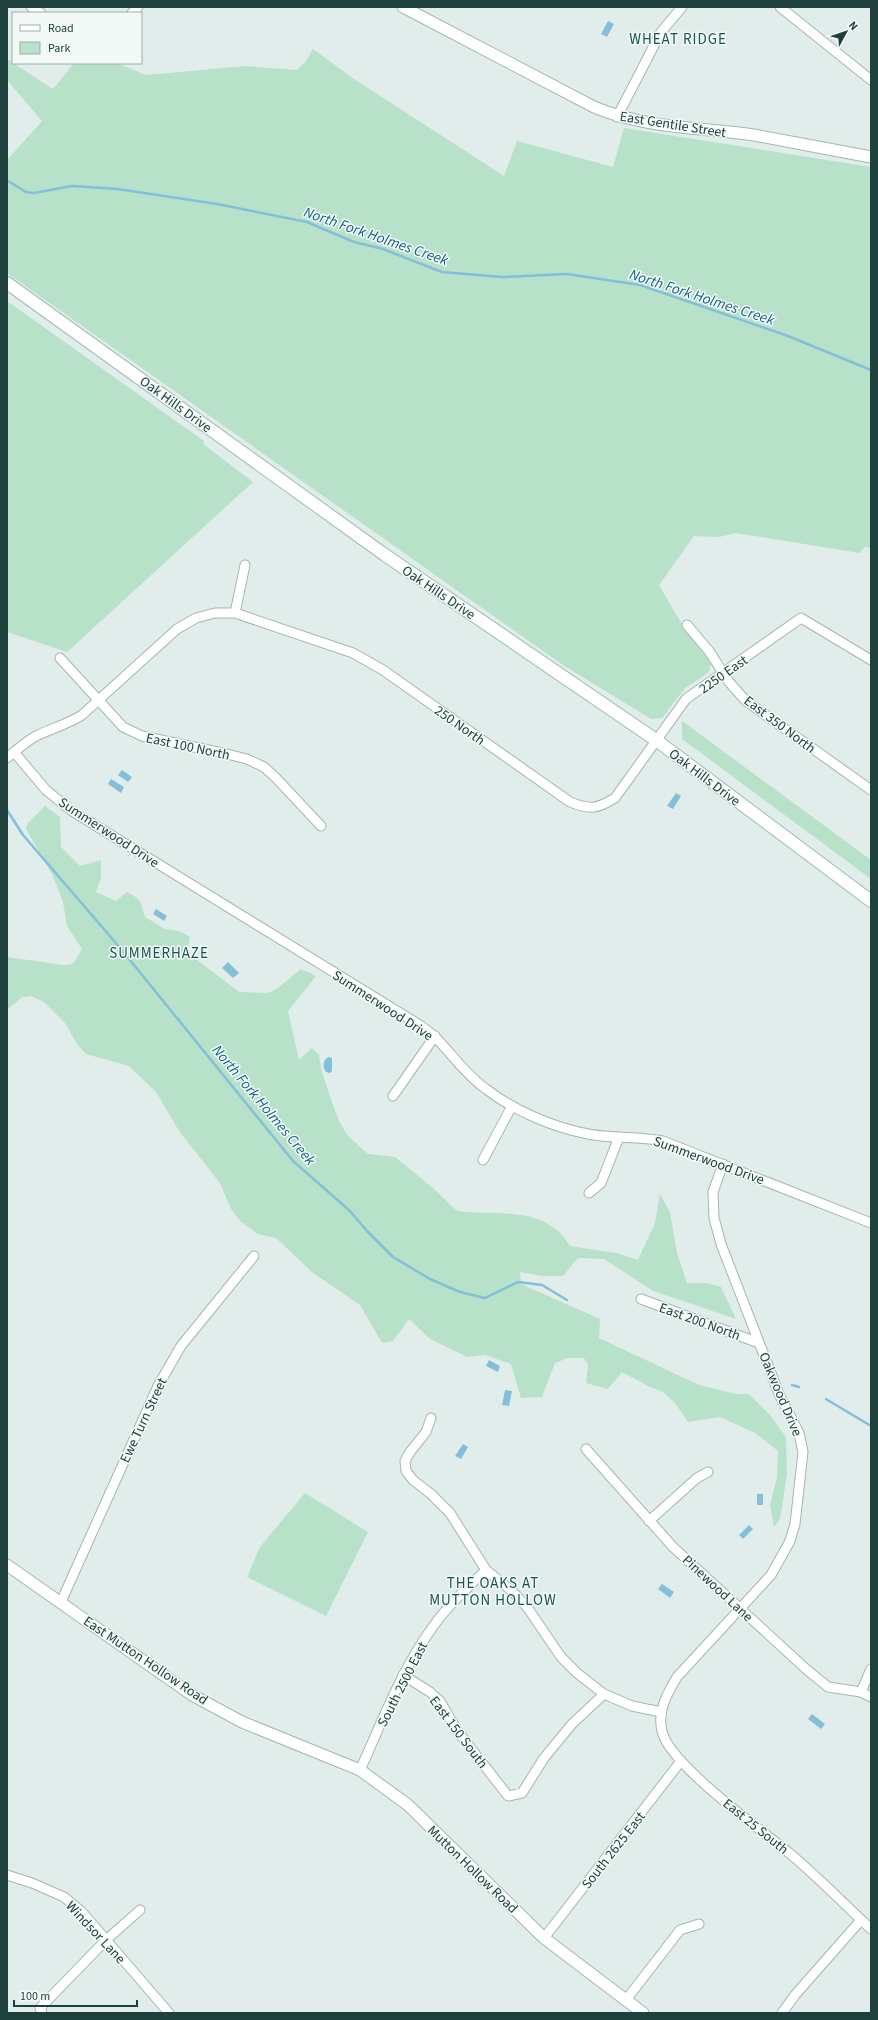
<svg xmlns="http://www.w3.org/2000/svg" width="878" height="2020" font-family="'Source Sans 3',sans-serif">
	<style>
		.green { fill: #b7e1c9 }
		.water { fill: #83bfd9 }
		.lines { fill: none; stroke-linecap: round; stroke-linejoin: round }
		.stream { stroke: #83bfd9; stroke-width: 2.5 }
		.minor-casing { stroke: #a3b6b3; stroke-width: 11 }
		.tertiary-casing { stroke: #a3b6b3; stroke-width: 13 }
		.secondary-casing { stroke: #9ebbb5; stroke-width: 14 }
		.minor { stroke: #fff; stroke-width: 9 }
		.tertiary { stroke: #fff; stroke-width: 11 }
		.secondary { stroke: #fff; stroke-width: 12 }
		.labels { text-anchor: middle; stroke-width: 3; stroke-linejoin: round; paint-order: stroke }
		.street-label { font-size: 14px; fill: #1f413d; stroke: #f2f9f7 }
		.neighbourhood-label { font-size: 15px; letter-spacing: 1px; fill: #195550; stroke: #f2f9f7 }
		.water-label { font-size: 15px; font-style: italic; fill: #125f84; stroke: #f2f9f7 }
	</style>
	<rect width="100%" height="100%" fill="#e1edea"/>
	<!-- green -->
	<g class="green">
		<polygon points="313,49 354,79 504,176 517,141 613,167 624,128 871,167 871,548 864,547 860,553 736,533 719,537 694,536 659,585 683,626 696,641 711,665 708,673 685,688 662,718 651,719 563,665 7,273 7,160 42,121 7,80 7,59 53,89 74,63 117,63 146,75 246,66 297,70 306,61"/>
		<polygon points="7,301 204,441 203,444 253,482 67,652 7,632"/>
		<polygon points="682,721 871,860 871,879 682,739"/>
		<path d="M45,806L60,817L61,847L80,866L101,860V878L96,892L116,901L127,892C141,899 141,902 145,917L165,929L179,931L190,937L187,952L239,992L268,993L278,988L301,969L316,976L288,1011L299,1060L312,1048L319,1055L321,1069L332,1102L339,1121L348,1136L368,1154L395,1157L433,1188L456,1210L464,1212C495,1214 534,1209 559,1232C563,1236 567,1242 570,1246L616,1253L638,1260L655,1223L660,1194L670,1212L677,1253L687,1283H707L721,1287L736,1319L653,1291L604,1259L578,1258L563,1276H542L520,1272L521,1284L600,1319L599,1338L699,1385L736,1394H749L770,1415L786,1437L787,1474L780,1519L774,1527L770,1505L777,1477L778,1451L755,1433L720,1417L688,1422L675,1403L663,1392L648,1386L622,1372L608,1389L586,1383L588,1365L584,1358H568L555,1363L542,1397L521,1398L511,1364L485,1355L467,1357L430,1339L409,1319L393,1341L382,1343L360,1305L313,1273L276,1238L258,1234L241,1222L231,1209L220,1183L179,1131L156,1092L129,1066L86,1054L77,1044L65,1023L44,1002L31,996L22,997L7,1010V957L63,965L73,964L82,949L67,926L63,902L53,876L26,829L28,823Z"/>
		<polygon points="305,1493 368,1532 326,1616 247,1577 260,1547"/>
	</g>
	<!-- water -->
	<g class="water">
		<polygon points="608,21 614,24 607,37 601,34"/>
		<polygon points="122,770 132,777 128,782 118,775"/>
		<polygon points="111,779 124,787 121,793 108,784"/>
		<polygon points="676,793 681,796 673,809 667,806"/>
		<polygon points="156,909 167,916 164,921 153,914"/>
		<polygon points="228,962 239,973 233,978 222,968"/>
		<path d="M328,1057L332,1058V1071L330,1073L326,1072C322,1066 323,1061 328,1057Z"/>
		<polygon points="489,1360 500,1366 498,1372 486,1366"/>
		<polygon points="505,1390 512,1391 509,1406 502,1405"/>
		<polygon points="463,1444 468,1447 461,1459 455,1456"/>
		<rect x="757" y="1494" width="6" height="11"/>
		<polygon points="749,1525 753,1529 743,1539 739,1535"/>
		<polygon points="662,1584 674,1592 670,1598 658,1589"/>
		<polygon points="812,1714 825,1724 821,1729 808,1719"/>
	</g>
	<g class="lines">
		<!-- stream -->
		<g class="stream">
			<polyline points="8,181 26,192 34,193 72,186 118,189 217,204 307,222 354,242 383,249 442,272 502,277 567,274 640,285 788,336 871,370"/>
			<polyline points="7,810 23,835 121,949 293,1161 350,1211 367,1231 393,1257 430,1279 460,1292 485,1298 518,1282 542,1285 567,1300"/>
			<polyline points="792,1385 799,1387"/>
			<polyline points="826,1399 871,1426"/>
		</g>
		<!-- minor casing -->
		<g class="minor-casing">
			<g id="minor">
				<polyline points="31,7 41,13"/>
				<polyline points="780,7 871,80"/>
				<polyline points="132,13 138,7"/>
				<polyline points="617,117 661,32 682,7"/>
				<polyline points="235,613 245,565"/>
				<polyline points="687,625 709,651 729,682 746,701 871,790"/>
				<polyline points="60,658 123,727 142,736 227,754 247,759 264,767 276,778 321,826"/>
				<path d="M14,752L46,790L72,811L418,1024C424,1028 430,1032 435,1037C452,1054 466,1075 486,1089C515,1111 552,1127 588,1134C613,1139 638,1136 663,1141L871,1223"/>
				<path d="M7,758C17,750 26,741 38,735C53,728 68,724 82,715L177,629L196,618L215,613H235L353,653L383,670L570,802C590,810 597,809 615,798L686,699L801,618L871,660"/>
				<polyline points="393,1096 435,1036"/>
				<polyline points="483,1160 512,1106"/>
				<path d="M723,1164L713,1192L714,1218L721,1244L779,1394L799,1433L803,1452L795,1524L790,1541L771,1575L677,1677C667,1694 657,1711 662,1731C668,1763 760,1829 788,1852C817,1876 843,1903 871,1929"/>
				<polyline points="589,1193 601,1183 619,1137"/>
				<polyline points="641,1299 759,1343"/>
				<polyline points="431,1418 426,1432 410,1452 405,1461 406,1471 413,1480 431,1494 450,1513 486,1570 512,1591 527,1607 561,1657 577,1673 604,1694 632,1706 661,1712"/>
				<polyline points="586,1449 673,1547 806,1669 828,1687 861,1692 871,1697"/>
				<polyline points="649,1521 697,1478 708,1472"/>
				<polyline points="61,1602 158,1386 181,1346 254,1256"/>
				<polyline points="403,1675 430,1692 440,1701 456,1729 508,1796 522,1793 544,1758 572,1724 604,1694"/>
				<polyline points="861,1692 871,1669"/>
				<path d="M360,1770C382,1722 401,1671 432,1628C447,1606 467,1588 486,1570"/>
				<polyline points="7,1875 32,1883 64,1897 82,1912 169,2013"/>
				<polyline points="544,1938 681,1761"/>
				<polyline points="626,2000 680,1930 699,1924"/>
				<polyline points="42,2013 40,2008 106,1940 140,1910"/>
				<polyline points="782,2013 795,1995 861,1920"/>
			</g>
		</g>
		<!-- tertiary casing -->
		<g class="tertiary-casing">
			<g id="tertiary">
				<path d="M403,7L594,107C647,129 699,127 754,135C793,142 832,150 871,157"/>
				<polyline points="7,1565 192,1695 242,1722 360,1770 408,1805 544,1938 643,2013"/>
			</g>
		</g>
		<!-- secondary casing -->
		<g class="secondary-casing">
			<polyline id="secondary" points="7,283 385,555 656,740 871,901"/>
		</g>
		<!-- minor -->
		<use href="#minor" class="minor"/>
		<!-- tertiary -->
		<use href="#tertiary" class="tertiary"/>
		<!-- secondary -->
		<use href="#secondary" class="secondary"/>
	</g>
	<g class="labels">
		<!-- street labels -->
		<g class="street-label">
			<text transform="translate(673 124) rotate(9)" y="5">East Gentile Street</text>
			<text transform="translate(176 404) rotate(36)" y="5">Oak Hills Drive</text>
			<text transform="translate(439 592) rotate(34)" y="5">Oak Hills Drive</text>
			<text transform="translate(723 674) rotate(-35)" y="5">2250 East</text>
			<text transform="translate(780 724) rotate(37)" y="5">East 350 North</text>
			<text transform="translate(460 725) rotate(35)" y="5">250 North</text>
			<text transform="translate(188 746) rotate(12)" y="5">East 100 North</text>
			<text transform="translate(705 777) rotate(37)" y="5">Oak Hills Drive</text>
			<text transform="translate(109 832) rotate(33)" y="5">Summerwood Drive</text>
			<text transform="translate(383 1005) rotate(33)" y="5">Summerwood Drive</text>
			<text transform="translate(709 1160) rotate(20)" y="5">Summerwood Drive</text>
			<text transform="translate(700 1321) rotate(20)" y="5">East 200 North</text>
			<text transform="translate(781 1394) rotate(67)" y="5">Oakwood Drive</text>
			<text transform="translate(143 1420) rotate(-65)" y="5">Ewe Turn Street</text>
			<text transform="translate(718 1588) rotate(43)" y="5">Pinewood Lane</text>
			<text transform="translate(146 1660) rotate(34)" y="5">East Mutton Hollow Road</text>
			<text transform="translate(402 1684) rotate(-63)" y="5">South 2500 East</text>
			<text transform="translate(459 1732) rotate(53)" y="5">East 150 South</text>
			<text transform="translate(756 1826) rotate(39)" y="5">East 25 South</text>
			<text transform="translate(613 1850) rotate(-52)" y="5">South 2625 East</text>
			<text transform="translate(473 1869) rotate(44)" y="5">Mutton Hollow Road</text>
			<text transform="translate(96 1932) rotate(47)" y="5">Windsor Lane</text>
		</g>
		<!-- neighbourhood labels -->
		<g class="neighbourhood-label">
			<text x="678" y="44">WHEAT RIDGE</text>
			<text x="159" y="958">SUMMERHAZE</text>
			<text x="493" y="1588">THE OAKS AT<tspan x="493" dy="17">MUTTON HOLLOW</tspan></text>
		</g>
		<!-- water labels -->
		<g class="water-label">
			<text transform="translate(376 236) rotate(19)" y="5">North Fork Holmes Creek</text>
			<text transform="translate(702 297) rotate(18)" y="5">North Fork Holmes Creek</text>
			<text transform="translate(264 1105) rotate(50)" y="5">North Fork Holmes Creek</text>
		</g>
	</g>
	<!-- border -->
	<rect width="878" height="2020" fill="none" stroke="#1f413d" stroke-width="16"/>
	<!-- legend -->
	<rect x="12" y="12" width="130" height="52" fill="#f2f9f7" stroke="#9eafad"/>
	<rect x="20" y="25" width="20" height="6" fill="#ffffff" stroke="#9eafad"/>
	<text x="48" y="32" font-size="12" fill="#1f413d">Road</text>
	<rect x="20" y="42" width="20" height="12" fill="#b7e1c9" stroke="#9eafad"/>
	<text x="48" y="52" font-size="12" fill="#1f413d">Park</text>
	<!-- north arrow -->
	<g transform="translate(846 32) rotate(50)" stroke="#f2f9f7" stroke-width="3" paint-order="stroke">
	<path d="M0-3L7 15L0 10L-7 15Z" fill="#1f413d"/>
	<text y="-6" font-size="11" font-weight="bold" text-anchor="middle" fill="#1f413d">N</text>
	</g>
	<!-- scale -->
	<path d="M14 2000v6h123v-6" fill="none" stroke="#1f413d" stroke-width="2"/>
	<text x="20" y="2000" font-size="12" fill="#1f413d" stroke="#f2f9f7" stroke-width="3" paint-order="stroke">100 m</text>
</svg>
